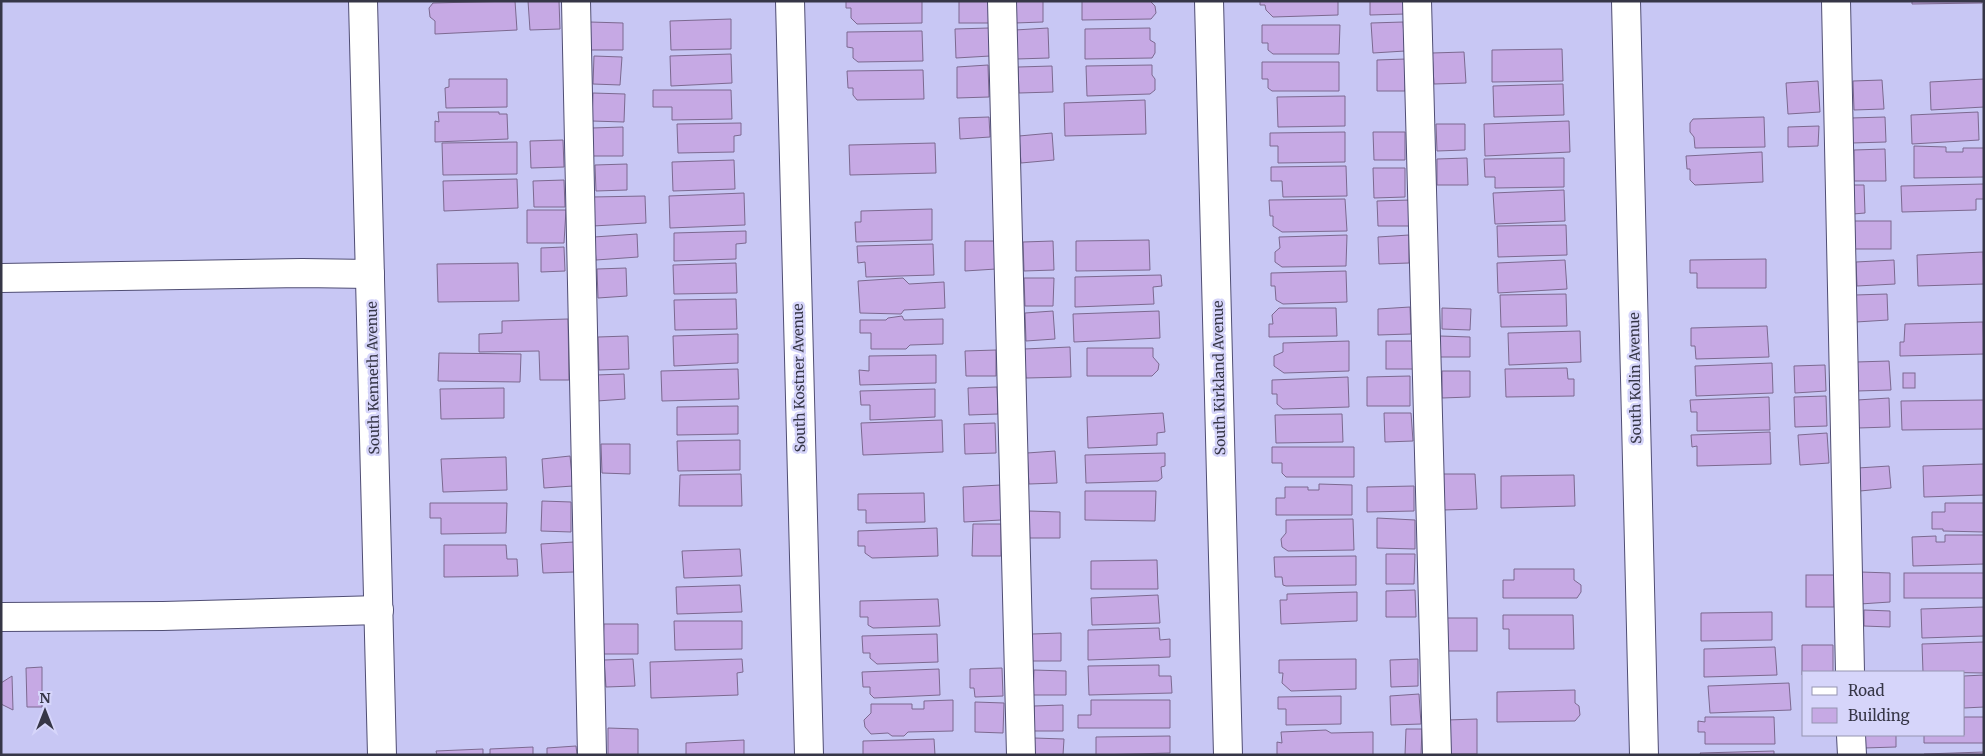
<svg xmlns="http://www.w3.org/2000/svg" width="1985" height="756" font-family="Merriweather,serif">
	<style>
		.building { fill: #c6a9e4; stroke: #7c6990 }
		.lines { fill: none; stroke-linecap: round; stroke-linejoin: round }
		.minor-casing { stroke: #504e74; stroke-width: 30 }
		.minor { stroke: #fff; stroke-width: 28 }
		.labels { text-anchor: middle; stroke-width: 5; stroke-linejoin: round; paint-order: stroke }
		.street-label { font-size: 14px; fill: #363647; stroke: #d6d5fa }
	</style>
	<rect width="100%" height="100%" fill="#c8c7f4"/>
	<!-- building -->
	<g class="building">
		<polygon points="515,1 517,30 435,34 435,21 430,17 429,8 433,3"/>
		<polygon points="528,1 559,1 560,29 530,30"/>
		<polygon points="846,1 922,1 922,23 857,24 851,18 851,8 846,8"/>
		<rect x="959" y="1" width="30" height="22"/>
		<polygon points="1015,1 1043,1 1043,22 1015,23"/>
		<polygon points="1082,1 1150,1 1155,6 1156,13 1151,19 1082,20"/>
		<polygon points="1260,1 1338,1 1338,15 1273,17 1266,10 1265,5 1260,5"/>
		<polygon points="1370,1 1405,1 1405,14 1370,15"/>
		<polygon points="1912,1 1982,1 1982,3 1912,4"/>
		<polygon points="731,19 731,49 671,50 670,21"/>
		<polygon points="590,22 623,23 623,50 590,50"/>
		<polygon points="1403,22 1405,51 1373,53 1371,23"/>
		<polygon points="1262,25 1340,25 1339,54 1273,54 1268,50 1268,43 1262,43"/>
		<polygon points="989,28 990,56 956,58 955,29"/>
		<polygon points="1048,28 1049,58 1016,59 1015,30"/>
		<polygon points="1150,28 1150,40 1155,43 1155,53 1152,58 1085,59 1085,29"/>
		<polygon points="922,31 923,61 858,62 853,58 853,48 847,47 847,32"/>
		<polygon points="1562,49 1563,81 1492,82 1492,50"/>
		<polygon points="1464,52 1466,83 1434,84 1432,53"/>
		<polygon points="731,54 732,83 671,86 670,56"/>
		<polygon points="594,56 622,57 620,85 593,84"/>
		<polygon points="1406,59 1405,91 1377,91 1377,60"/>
		<polygon points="1262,62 1339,62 1339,91 1272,91 1268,88 1268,79 1262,79"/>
		<polygon points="988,65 989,97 957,98 957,67"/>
		<polygon points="1152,65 1152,75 1155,79 1155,90 1150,94 1087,96 1086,66"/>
		<polygon points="1052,66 1053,92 1019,93 1018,67"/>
		<polygon points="923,70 924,99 857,100 853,95 853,88 848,88 847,71"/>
		<polygon points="449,79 507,79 507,107 446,108 445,88 449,87"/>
		<polygon points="1984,79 1984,107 1931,110 1930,82"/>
		<polygon points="1882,80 1884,109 1854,110 1853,81"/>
		<polygon points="1818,81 1820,112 1788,114 1786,83"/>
		<polygon points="1563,84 1564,115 1494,117 1493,86"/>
		<polygon points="653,90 731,90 732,119 672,120 672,107 653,107"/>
		<polygon points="593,93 625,94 624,122 592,121"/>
		<polygon points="1345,96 1345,126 1278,127 1277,97"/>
		<polygon points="1145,100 1146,134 1065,136 1064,103"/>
		<polygon points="438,112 499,112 499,114 507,114 508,139 435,142 435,121 439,122"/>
		<polygon points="1978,112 1979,140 1912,144 1911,115"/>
		<polygon points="989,117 990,137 960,139 959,118"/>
		<polygon points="1764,117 1765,147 1695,148 1694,137 1690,132 1690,123 1693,119"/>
		<polygon points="1885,117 1886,142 1852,143 1851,118"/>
		<polygon points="1569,121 1570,152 1485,156 1484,124"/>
		<polygon points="741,123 741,135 734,136 734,152 678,153 677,124"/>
		<polygon points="1436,124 1465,124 1465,150 1437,151"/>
		<polygon points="1819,126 1818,146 1788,147 1788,127"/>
		<polygon points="623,127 623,156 592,156 592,128"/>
		<polygon points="1345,132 1345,162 1278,163 1278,146 1270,146 1270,133"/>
		<polygon points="1373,132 1405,132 1405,160 1374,160"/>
		<polygon points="1052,133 1054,160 1021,163 1019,136"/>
		<polygon points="563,140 564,167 531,168 530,141"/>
		<polygon points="517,142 517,174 443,175 442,143"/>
		<polygon points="935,143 936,173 850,175 849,145"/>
		<polygon points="1914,146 1946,147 1946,152 1963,152 1963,148 1984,148 1984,177 1914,178"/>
		<polygon points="1885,149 1886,181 1854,181 1854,150"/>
		<polygon points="1762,152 1763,182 1695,185 1690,180 1690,169 1687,169 1686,156"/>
		<polygon points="1467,158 1468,185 1437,185 1437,159"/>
		<polygon points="1564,158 1564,187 1495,188 1495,177 1485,177 1484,159"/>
		<polygon points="734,160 735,189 673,191 672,162"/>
		<polygon points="627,164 627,190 596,191 595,165"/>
		<polygon points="1346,166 1347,196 1283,197 1282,181 1271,181 1271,167"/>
		<polygon points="1373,168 1405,168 1405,197 1374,198"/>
		<polygon points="517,179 518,208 444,211 443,181"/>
		<polygon points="564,180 565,207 534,207 533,181"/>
		<polygon points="1984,184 1984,199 1976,199 1976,210 1902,212 1901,186"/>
		<polygon points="1852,185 1864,185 1865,213 1853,214"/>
		<polygon points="1564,190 1565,221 1495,224 1493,193"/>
		<polygon points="744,193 745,225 670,228 669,196"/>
		<polygon points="645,196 646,223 593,226 592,197"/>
		<polygon points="1345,199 1347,231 1282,232 1273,226 1273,216 1270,216 1269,200"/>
		<polygon points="1410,200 1411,226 1378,226 1377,201"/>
		<polygon points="932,209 932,240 856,242 855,222 861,222 861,211"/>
		<polygon points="527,210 566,210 564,243 527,243"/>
		<rect x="1851" y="221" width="40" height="28"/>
		<polygon points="1566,225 1567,255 1498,257 1497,226"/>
		<polygon points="746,231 746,243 736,244 736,259 674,261 674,233"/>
		<polygon points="637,234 638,257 596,260 594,237"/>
		<polygon points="1347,235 1346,266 1282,267 1275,262 1275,252 1280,248 1279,237"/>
		<polygon points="1409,235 1409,263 1379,264 1378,237"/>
		<polygon points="1149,240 1150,270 1076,271 1076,241"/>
		<polygon points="965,241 996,241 996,269 965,271"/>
		<polygon points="1053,241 1054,270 1024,271 1023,242"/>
		<polygon points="933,244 934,275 866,277 865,262 858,263 857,246"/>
		<polygon points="564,247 565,271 541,272 541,248"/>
		<polygon points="1983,252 1984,284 1918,286 1917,255"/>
		<polygon points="1766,259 1766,288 1697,288 1697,273 1690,273 1690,260"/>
		<polygon points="1565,260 1567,289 1498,293 1497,263"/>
		<polygon points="1894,260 1895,284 1857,286 1856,262"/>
		<polygon points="518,263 519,301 438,302 437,264"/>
		<polygon points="736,263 737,293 674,294 673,265"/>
		<polygon points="626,268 627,296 598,298 597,269"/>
		<polygon points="1346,271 1347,302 1283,304 1276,300 1275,286 1271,286 1271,273"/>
		<polygon points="1161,275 1162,286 1153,287 1154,304 1075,307 1075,277"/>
		<polygon points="903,278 909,284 944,282 945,308 904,310 901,314 860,313 858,281"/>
		<polygon points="1024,278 1054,278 1053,306 1025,306"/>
		<polygon points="1566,294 1567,326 1501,327 1500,295"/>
		<polygon points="1887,294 1888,320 1856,322 1855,295"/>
		<polygon points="736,299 737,329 675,330 674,300"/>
		<polygon points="1410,307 1411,334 1378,335 1378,309"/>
		<polygon points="1279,308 1336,308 1337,336 1269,337 1269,324 1273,324 1272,315"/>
		<polygon points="1442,308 1471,309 1470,330 1442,329"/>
		<polygon points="1053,311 1055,339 1026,341 1025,313"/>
		<polygon points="1159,311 1160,338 1074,342 1073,314"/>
		<polygon points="902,316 904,320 943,319 943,344 910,345 906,349 871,349 871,333 860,333 860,320 886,320 888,318"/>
		<polygon points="568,319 569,380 540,380 539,351 479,352 479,334 502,333 502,321"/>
		<polygon points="1983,322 1984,354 1900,356 1900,342 1904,342 1905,324"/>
		<polygon points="1767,326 1769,357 1696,359 1695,346 1691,346 1691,328"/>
		<polygon points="1580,331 1581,362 1509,365 1508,333"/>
		<polygon points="738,334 738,363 674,366 673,336"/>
		<polygon points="628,336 629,369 599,370 598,337"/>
		<polygon points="1440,336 1470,337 1470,357 1440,357"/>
		<polygon points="1349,341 1349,371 1284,373 1274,366 1274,356 1283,352 1283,343"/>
		<rect x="1386" y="341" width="28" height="28"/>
		<polygon points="1070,347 1071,377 1026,378 1024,349"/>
		<polygon points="1087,348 1153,348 1153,357 1159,364 1158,370 1152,376 1087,376"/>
		<polygon points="996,350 996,376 966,376 965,351"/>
		<polygon points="439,353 521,354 520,382 438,381"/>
		<polygon points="936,355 936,383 860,385 859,370 869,371 869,356"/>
		<polygon points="1889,361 1891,390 1857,391 1856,362"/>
		<polygon points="1772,363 1773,393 1696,396 1695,366"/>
		<polygon points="1825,365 1826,391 1795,393 1794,366"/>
		<polygon points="1567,368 1568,379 1574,379 1574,396 1506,397 1505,369"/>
		<polygon points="738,369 739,399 662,401 661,371"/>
		<polygon points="1442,371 1470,371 1470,397 1442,398"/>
		<rect x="1903" y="373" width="12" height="15"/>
		<polygon points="624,374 625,399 597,401 596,375"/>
		<polygon points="1410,376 1410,406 1367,406 1367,377"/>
		<polygon points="1348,377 1349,407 1283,409 1277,404 1277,394 1272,394 1272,380"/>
		<polygon points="997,387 998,414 969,415 968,388"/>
		<polygon points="504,388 504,418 441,419 440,389"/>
		<polygon points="935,389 935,417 870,420 870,405 861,405 860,391"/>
		<polygon points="1826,396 1827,426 1795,427 1794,397"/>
		<polygon points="1769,397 1770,430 1697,431 1697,412 1691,412 1690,400"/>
		<polygon points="1889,398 1890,427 1858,428 1857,400"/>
		<polygon points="1984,400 1984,429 1902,430 1901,401"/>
		<polygon points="738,406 738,434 677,435 677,407"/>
		<polygon points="1163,413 1165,432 1157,433 1157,445 1088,448 1087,417"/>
		<polygon points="1384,413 1411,413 1413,441 1385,442"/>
		<polygon points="1342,414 1343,442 1276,443 1275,415"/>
		<polygon points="942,420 943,452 863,455 861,423"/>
		<polygon points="995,423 996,453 965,454 964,424"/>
		<polygon points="1770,432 1771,464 1697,466 1697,446 1692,447 1691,435"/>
		<polygon points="1827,433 1829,463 1800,465 1798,435"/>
		<polygon points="740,440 740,470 678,471 677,441"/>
		<polygon points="601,444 630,444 630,474 602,473"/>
		<polygon points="1272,447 1354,447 1354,477 1286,477 1282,473 1282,463 1272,463"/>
		<polygon points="1055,451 1057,483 1029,484 1027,453"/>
		<polygon points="1165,453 1165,466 1161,467 1162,478 1158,481 1086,483 1085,455"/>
		<polygon points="570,456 573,486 544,488 542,459"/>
		<polygon points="506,457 507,490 443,492 441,459"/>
		<polygon points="1984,464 1984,495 1924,497 1923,466"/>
		<polygon points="1889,466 1891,488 1860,491 1858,468"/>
		<polygon points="741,474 742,506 679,506 680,475"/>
		<polygon points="1442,474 1475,474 1477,509 1443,510"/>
		<polygon points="1574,475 1575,506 1501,508 1501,476"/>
		<polygon points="1319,484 1352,485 1352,515 1276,515 1276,498 1285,498 1285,487 1308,487 1308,490 1319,490"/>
		<polygon points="1001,485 1001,520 964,522 963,487"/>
		<polygon points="1414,486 1414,511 1367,512 1367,487"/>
		<polygon points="1085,491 1156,491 1155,521 1085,520"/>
		<polygon points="924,493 925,522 866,523 866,510 858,510 858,494"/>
		<polygon points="542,501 571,502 571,532 541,531"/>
		<polygon points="430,503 507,503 506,533 441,534 441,518 430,518"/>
		<polygon points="1945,503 1984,503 1984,532 1943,531 1943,529 1932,529 1932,512 1945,512"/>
		<polygon points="1029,511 1060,512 1060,538 1028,538"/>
		<polygon points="1377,518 1415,520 1415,549 1377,548"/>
		<polygon points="1353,519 1354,550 1288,551 1282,547 1281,539 1286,533 1286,520"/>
		<polygon points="973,524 1001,524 1001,556 972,556"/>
		<polygon points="937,528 938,556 872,558 865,553 865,546 858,546 858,531"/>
		<polygon points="1945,535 1984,535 1984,564 1913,566 1912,537 1936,536 1936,542 1945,542"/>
		<polygon points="574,542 574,572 543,573 541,544"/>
		<polygon points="444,545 506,545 507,559 517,559 518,576 444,577"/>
		<polygon points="740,549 742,576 684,578 682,551"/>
		<polygon points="1386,554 1415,554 1414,584 1386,584"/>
		<polygon points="1356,556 1356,585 1286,586 1283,585 1282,577 1275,577 1274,557"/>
		<polygon points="1157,560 1158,589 1091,589 1091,561"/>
		<polygon points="1514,569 1574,569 1574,580 1581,585 1581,592 1577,598 1503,598 1503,580 1514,580"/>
		<polygon points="1861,572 1890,573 1890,602 1860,604"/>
		<rect x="1904" y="573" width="80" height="25"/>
		<rect x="1806" y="575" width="28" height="32"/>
		<polygon points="740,585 742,612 677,614 676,587"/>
		<polygon points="1415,590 1416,617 1386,617 1386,591"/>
		<polygon points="1357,592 1357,621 1281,624 1280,600 1287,600 1287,594"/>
		<polygon points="1158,595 1160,623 1092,625 1091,598"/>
		<polygon points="938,599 940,626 873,628 868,625 868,617 860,617 860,601"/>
		<polygon points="1984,607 1984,636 1922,638 1921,609"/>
		<polygon points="1864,610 1890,611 1890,627 1864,626"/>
		<polygon points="1772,612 1772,640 1701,641 1701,613"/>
		<polygon points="1503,615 1573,615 1574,649 1509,649 1509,629 1503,629"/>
		<rect x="1447" y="618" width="30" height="33"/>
		<polygon points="674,621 742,621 742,649 675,650"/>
		<polygon points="604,624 638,624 638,654 602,654"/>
		<polygon points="1159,628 1160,640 1170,639 1170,657 1088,660 1088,630"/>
		<polygon points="1061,633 1061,661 1032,661 1032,634"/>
		<polygon points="937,634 938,662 877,664 870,658 870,653 863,653 862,636"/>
		<polygon points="1984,642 1984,673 1923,672 1922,644"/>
		<polygon points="1802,645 1833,645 1833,672 1804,672 1804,675 1802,675"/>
		<polygon points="1775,647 1777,675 1704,677 1704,649"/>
		<polygon points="633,659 635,686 606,687 604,660"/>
		<polygon points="742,659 743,672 737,673 738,695 651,698 650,662"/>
		<polygon points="1356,659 1356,689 1291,691 1282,683 1283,673 1279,673 1279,660"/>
		<polygon points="1418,659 1418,686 1391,687 1390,660"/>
		<polygon points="1159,665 1159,676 1171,676 1172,693 1089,695 1088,666"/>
		<polygon points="42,667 42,707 27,707 26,668"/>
		<polygon points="1002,668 1003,696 975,697 974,688 970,688 970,669"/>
		<polygon points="939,669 940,695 874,698 870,694 870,687 863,687 862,672"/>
		<polygon points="1034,670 1066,671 1066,695 1033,695"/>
		<polygon points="1984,675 1984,707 1964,708 1964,676"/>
		<polygon points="12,676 13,710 1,704 1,683"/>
		<polygon points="1789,683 1791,710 1710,713 1708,686"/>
		<polygon points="1575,690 1575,703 1579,706 1580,715 1575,721 1497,722 1497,692"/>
		<polygon points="1419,694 1421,724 1391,725 1390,696"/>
		<polygon points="1341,696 1341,724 1286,725 1286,709 1278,709 1278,697"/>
		<polygon points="953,700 953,731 908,732 904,736 892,736 888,733 871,734 865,727 864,720 871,713 871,704 912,704 912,709 924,709 924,701"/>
		<polygon points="1091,700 1170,700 1170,728 1078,728 1078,715 1091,715"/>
		<polygon points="975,702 1004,703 1003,733 975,732"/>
		<polygon points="1063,705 1063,731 1034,731 1034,706"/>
		<polygon points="1705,717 1774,717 1775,744 1705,744 1705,732 1698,732 1698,721 1705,722"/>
		<polygon points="1964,717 1984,717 1984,743 1924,743 1924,735 1964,735"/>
		<polygon points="1477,719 1477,754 1447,754 1447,720"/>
		<polygon points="608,728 638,729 638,755 608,755"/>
		<polygon points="1406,729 1422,729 1421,755 1405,755"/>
		<polygon points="1326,730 1331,733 1373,732 1373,755 1277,755 1277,742 1282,743 1281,732"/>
		<polygon points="1864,735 1896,735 1896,747 1864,748"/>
		<polygon points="1170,736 1170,753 1096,755 1096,737"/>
		<polygon points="1034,738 1064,739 1063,755 1034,755"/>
		<polygon points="934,739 935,755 863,755 863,741"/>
		<polygon points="744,740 744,755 686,755 686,743"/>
		<polygon points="576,746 577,755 547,755 547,748"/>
		<polygon points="533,747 533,755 437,755 436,751 483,749 483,755 490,754 490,749"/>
		<polygon points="1774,751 1774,755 1701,755 1700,753"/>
		<polygon points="1984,752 1984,755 1924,755 1924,754"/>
	</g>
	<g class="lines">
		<!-- minor casing -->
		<g class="minor-casing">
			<g id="minor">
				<polyline points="363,1 382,755"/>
				<polyline points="576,1 592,755"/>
				<polyline points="790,1 809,755"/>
				<polyline points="1002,1 1021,755"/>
				<polyline points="1209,1 1228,755"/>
				<polyline points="1417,1 1437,755"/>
				<polyline points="1626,1 1644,755"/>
				<polyline points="1836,1 1850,672"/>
				<polyline points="1,278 302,273 370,274"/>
				<polyline points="1,617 163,616 379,610"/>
				<polyline points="1851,735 1852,755"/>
			</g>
		</g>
		<!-- minor -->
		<use href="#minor" class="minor"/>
	</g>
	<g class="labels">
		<!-- street labels -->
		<g class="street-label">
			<text transform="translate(373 378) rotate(-91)" y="5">South Kenneth Avenue</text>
			<text transform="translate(799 378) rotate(-91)" y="5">South Kostner Avenue</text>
			<text transform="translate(1219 378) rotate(-91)" y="5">South Kirkland Avenue</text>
			<text transform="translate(1635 378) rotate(-91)" y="5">South Kolin Avenue</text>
		</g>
	</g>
	<!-- border -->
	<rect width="1985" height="756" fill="none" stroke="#363647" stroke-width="5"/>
	<!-- legend -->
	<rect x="1802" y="671" width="162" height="65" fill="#d6d5fa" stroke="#9695b2"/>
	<rect x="1812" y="687" width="25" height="8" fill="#ffffff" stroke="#9695b2"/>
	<text x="1848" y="696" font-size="15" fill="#363647">Road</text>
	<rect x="1812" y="708" width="25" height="15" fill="#c6a9e4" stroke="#9695b2"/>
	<text x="1848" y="721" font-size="15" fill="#363647">Building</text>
	<!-- north arrow -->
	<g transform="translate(45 711)" stroke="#d6d5fa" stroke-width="4" paint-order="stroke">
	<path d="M0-4L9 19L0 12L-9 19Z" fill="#363647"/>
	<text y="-8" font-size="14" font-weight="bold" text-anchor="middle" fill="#363647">N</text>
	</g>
</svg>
